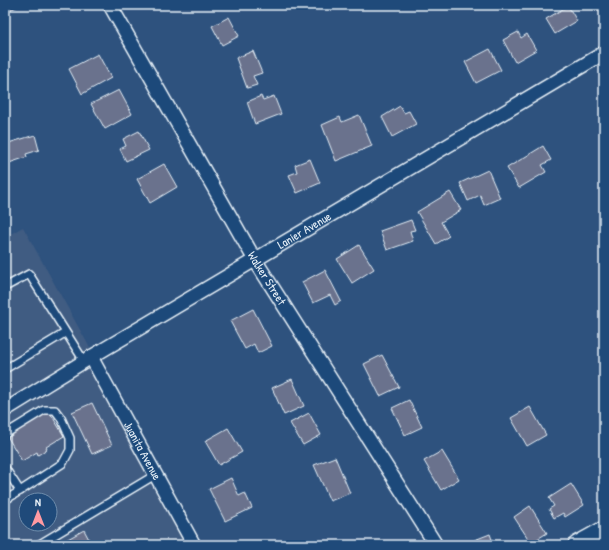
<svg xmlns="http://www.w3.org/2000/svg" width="609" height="550" font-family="'Patrick Hand',sans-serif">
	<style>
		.built { fill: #405c82; fill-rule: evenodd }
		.building { fill: #6a728d; stroke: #e8f1f8 }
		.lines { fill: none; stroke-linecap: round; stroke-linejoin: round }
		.service-casing { stroke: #e8f1f8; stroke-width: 10 }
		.minor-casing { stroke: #e8f1f8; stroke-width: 16 }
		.tertiary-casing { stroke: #e8f1f8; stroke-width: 20 }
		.service { stroke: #1f4a7a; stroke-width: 7 }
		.minor { stroke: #1f4a7a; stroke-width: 13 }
		.tertiary { stroke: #1f4a7a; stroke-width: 17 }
		.labels { text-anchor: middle; stroke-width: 3; stroke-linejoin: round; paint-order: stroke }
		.street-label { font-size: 12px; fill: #e8f1f8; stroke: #1f4a7a }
	</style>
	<rect width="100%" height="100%" fill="#2e527e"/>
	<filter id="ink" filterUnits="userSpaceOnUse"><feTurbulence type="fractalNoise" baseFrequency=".025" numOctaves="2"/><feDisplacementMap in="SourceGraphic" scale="8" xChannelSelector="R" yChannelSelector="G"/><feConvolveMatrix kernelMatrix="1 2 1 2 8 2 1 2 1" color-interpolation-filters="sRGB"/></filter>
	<g filter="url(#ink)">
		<!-- built -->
		<path class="built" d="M23,227L199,545H5V237ZM26,500H50V524H26Z"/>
		<!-- building -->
		<g class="building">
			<polygon points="5,5 21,5 5,12"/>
			<polygon points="568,6 577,21 555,34 546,19"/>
			<polygon points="229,17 239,36 222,45 212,26"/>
			<polygon points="518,32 521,38 527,34 536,50 515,62 503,40"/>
			<polygon points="490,49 501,70 476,83 465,62"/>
			<polygon points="253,51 262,73 253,76 257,85 247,88 236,58"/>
			<polygon points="98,54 111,78 82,94 69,69"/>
			<polygon points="119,90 132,114 105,129 91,104"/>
			<polygon points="261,96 263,100 274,96 281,114 255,124 247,102"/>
			<polygon points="400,106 404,113 409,111 416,124 392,137 382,117"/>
			<polygon points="359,115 372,146 336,161 322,125 340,117 342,122"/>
			<polygon points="139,131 149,150 126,161 120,149 126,146 123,139"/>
			<polygon points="35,135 39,150 26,154 27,157 9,163 5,149 5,144"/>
			<polygon points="543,146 551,160 542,165 546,172 519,188 507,168"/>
			<polygon points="310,159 320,183 297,193 289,175 297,172 295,165"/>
			<polygon points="164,164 177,187 150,203 137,179"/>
			<polygon points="488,170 500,198 484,205 480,195 468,201 460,183"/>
			<polygon points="450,192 461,210 441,222 449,236 436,244 417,212"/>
			<polygon points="411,220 415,230 410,231 413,241 387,250 380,231"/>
			<polygon points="359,245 374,269 352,283 337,259"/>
			<polygon points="325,270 341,301 335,305 330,295 313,303 302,282"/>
			<polygon points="253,309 272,346 258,353 254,344 245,349 230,321"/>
			<polygon points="382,355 399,387 380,396 364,364"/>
			<polygon points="292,379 304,406 284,415 272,388"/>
			<polygon points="409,400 422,427 405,435 392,408"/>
			<polygon points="92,403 112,445 92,454 72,412"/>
			<polygon points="530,407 546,435 527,446 511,418"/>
			<polygon points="49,411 64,436 46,447 47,449 38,455 37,452 22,461 7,436"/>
			<polygon points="309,413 321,435 303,445 290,423"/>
			<polygon points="228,428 242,452 219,465 205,441"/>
			<polygon points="442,451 459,479 441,490 424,461"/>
			<polygon points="335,457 350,493 330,501 314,465"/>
			<polygon points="231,478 239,496 245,493 252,508 225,521 209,489"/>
			<polygon points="571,484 584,505 565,517 563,513 554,518 549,509 554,506 549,498"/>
			<polygon points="530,506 547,533 531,543 514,517"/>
			<polygon points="84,530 92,545 57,545"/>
			<polygon points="490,534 494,545 462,545"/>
		</g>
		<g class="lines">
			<!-- service casing -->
			<g class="service-casing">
				<g id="service">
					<polyline points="5,287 29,274 84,361"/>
					<polyline points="5,369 65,333"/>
					<polyline points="5,434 44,410 55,410 61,418 70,438 70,450 63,463 20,491"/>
					<polyline points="5,468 20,491 5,500"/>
					<polyline points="38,545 155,475"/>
				</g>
			</g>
			<!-- minor casing -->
			<g class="minor-casing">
				<g id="minor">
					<path id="s1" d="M110,5L255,260L436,545"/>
					<path id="s2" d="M91,357L194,545"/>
					<path id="s3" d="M5,410L91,357L604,53"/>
				</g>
			</g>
			<!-- tertiary casing -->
			<g class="tertiary-casing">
				<polyline id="tertiary" points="577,545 604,530"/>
			</g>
			<!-- service -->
			<use href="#service" class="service"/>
			<!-- minor -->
			<use href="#minor" class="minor"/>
			<!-- tertiary -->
			<use href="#tertiary" class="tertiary"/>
		</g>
	</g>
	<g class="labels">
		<!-- street labels -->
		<g class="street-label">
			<text dy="4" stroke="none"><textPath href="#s3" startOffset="349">Lanier Avenue</textPath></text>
			<text dy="4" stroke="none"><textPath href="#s1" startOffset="315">Walker Street</textPath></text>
			<text dy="4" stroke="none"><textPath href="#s2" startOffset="107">Juanita Avenue</textPath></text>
		</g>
	</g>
	<!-- margin -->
	<rect width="609" height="550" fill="none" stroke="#1f4a7a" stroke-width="20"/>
	<rect x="10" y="10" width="589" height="530" fill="none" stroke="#e8f1f8" stroke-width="1.5" filter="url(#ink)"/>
	<!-- north arrow -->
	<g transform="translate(38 512)"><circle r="19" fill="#1f4a7a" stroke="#6f8dac"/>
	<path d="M0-3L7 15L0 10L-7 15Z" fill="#ff9aa2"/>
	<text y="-6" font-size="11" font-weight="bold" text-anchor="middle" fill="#e8f1f8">N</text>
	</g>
</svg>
